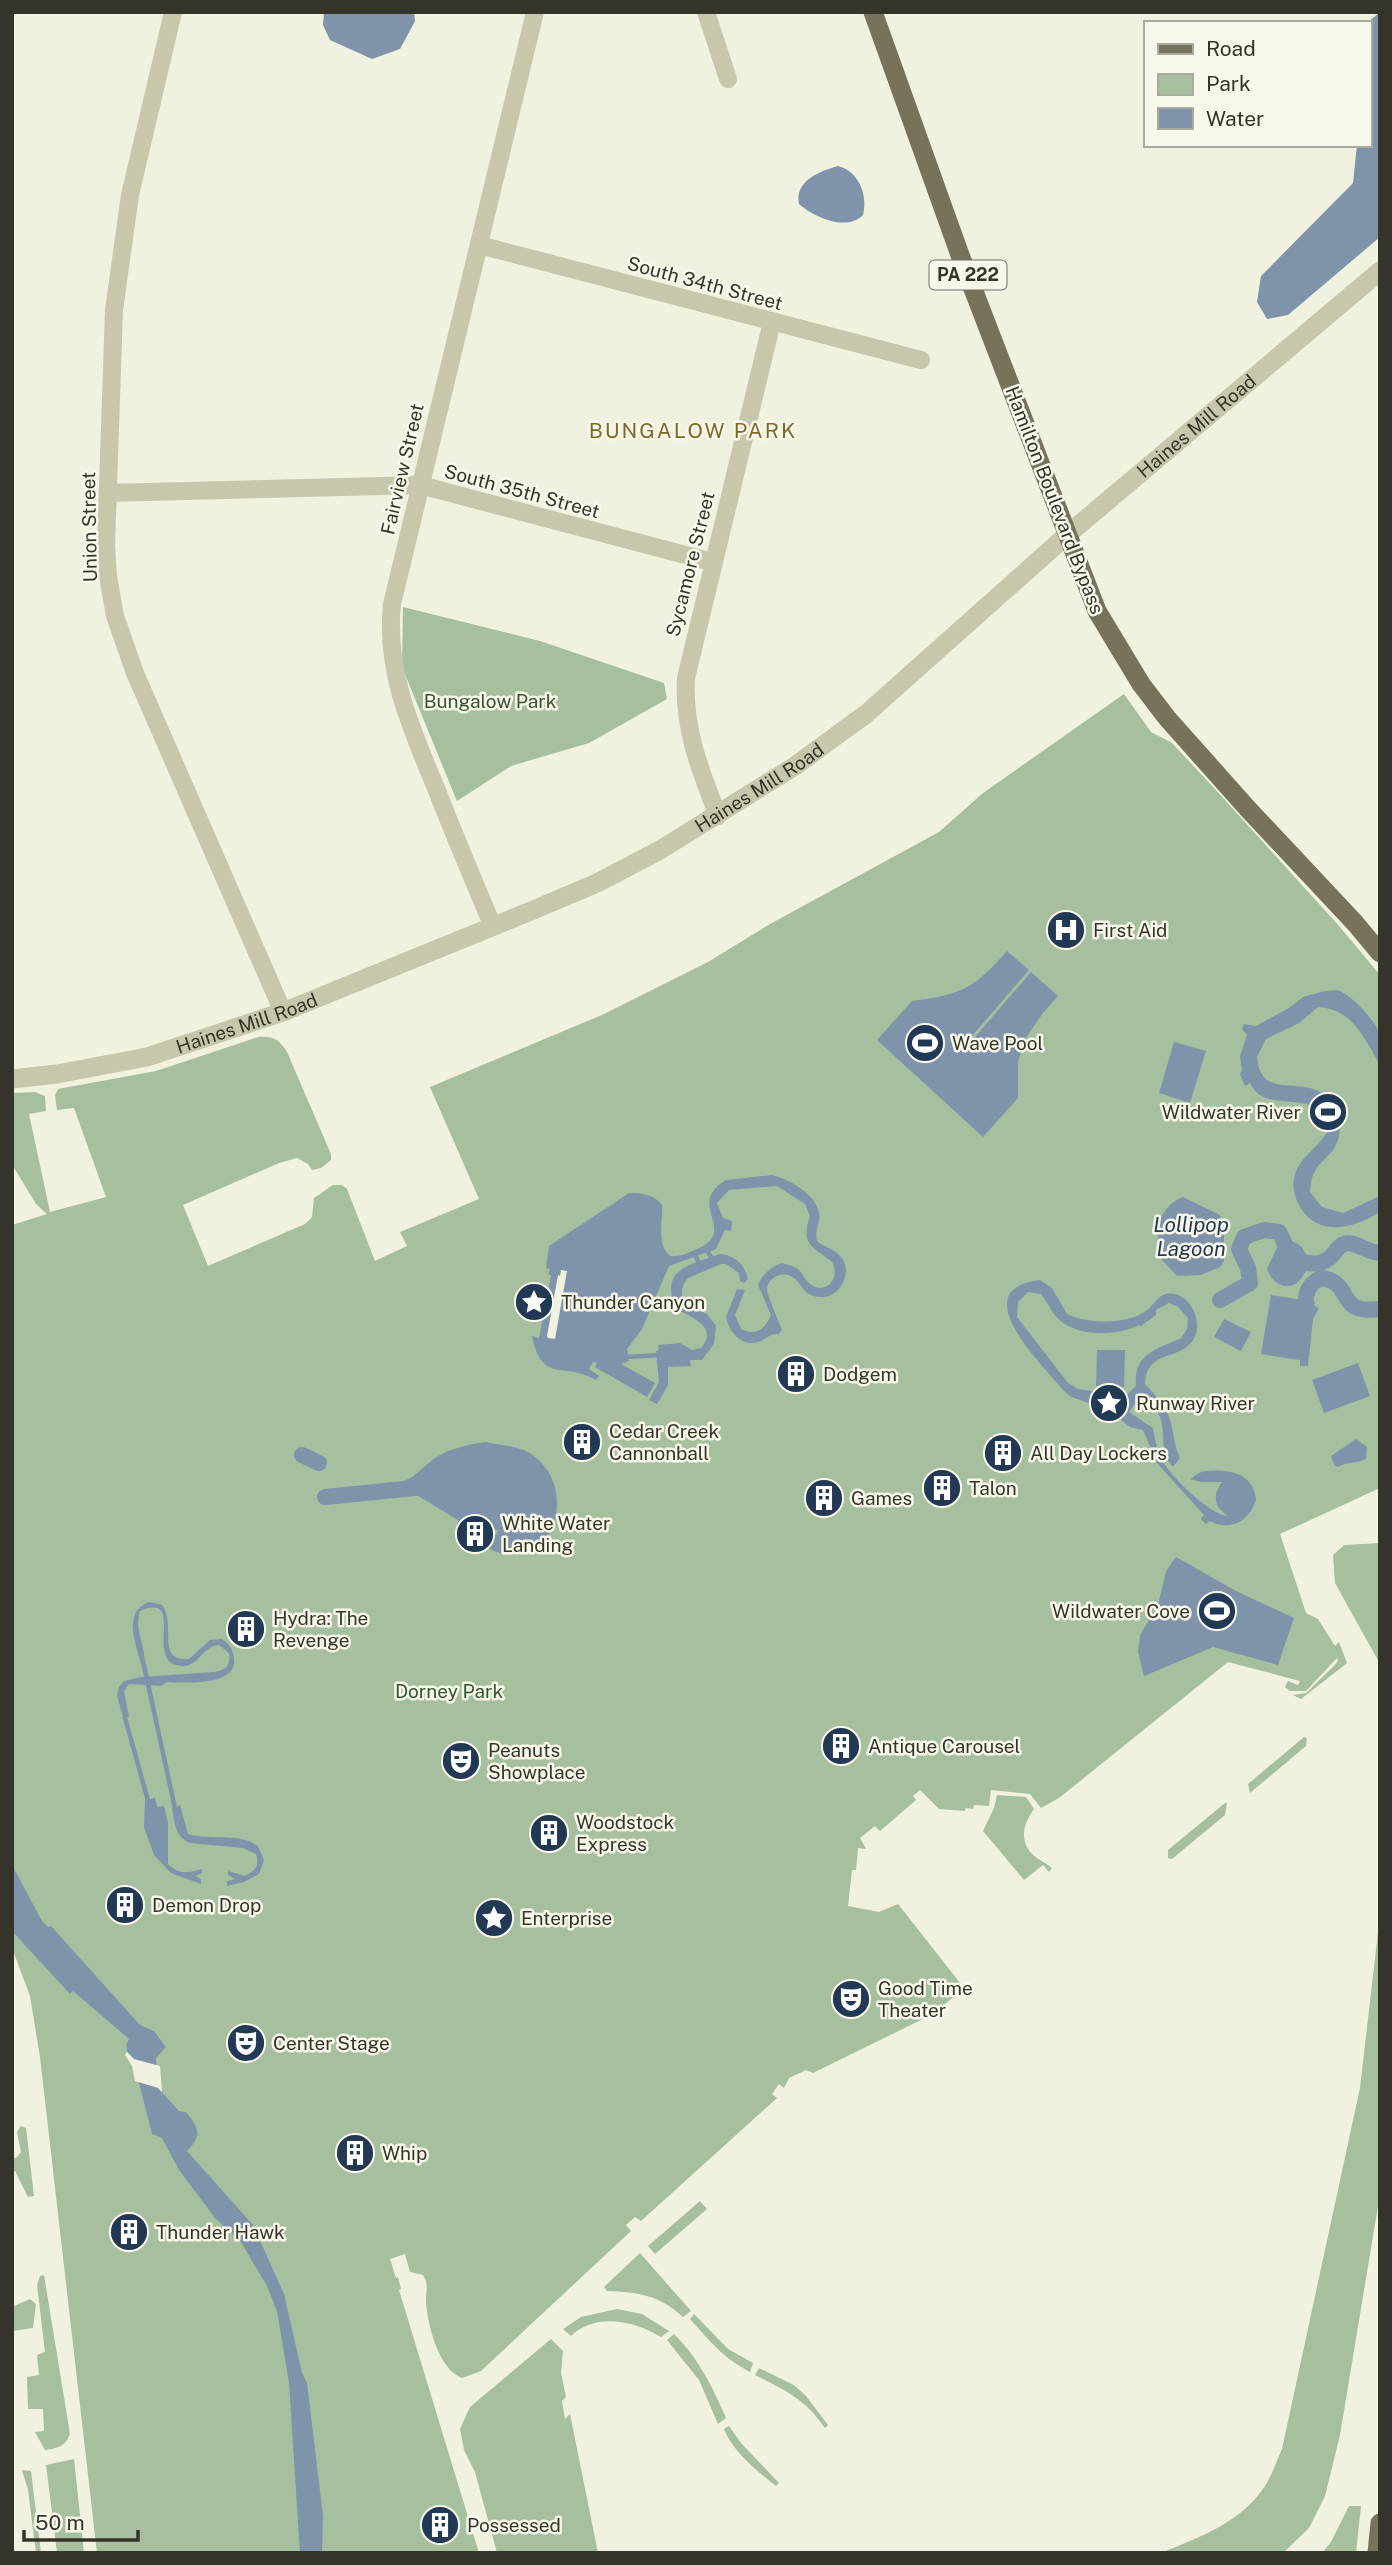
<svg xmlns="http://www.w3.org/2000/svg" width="1392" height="2565" font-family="'Public Sans',sans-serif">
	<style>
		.green { fill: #a5bf9f }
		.water { fill: #7f94ab; fill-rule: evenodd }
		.pier { fill: #f0f1de }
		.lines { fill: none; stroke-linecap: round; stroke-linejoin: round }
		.stream { stroke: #7f94ab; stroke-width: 4.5 }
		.canal { stroke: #7f94ab; stroke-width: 16 }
		.minor { stroke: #c8c6ab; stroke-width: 18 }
		.tertiary { stroke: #c8c6ab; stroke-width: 19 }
		.primary { stroke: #77725c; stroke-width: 19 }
		.labels { text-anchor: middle; stroke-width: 5; stroke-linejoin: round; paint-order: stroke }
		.shield { fill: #f8f8ea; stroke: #706f64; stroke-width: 2 }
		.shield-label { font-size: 18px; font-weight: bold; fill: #36342a }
		.street-label { font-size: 19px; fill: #36342a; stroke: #f8f8ea }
		.park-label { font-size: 19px; fill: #34532f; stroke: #f8f8ea }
		.poi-label { font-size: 19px; fill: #36342a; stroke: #f8f8ea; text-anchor: start }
		.neighbourhood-label { font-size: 21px; letter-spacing: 2px; fill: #7f6829; stroke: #f8f8ea }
		.water-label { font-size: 21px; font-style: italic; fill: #223955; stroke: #f8f8ea }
	</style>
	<rect width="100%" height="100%" fill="#f0f1de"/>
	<!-- green -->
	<g class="green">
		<polygon points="403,607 540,641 664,683 667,699 589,743 511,766 457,801 402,667"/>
		<path d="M1124,694L1151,732L1172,743L1214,788L1339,926L1380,975V1488L1280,1534L1306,1613L1318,1619L1335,1646L1339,1642L1347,1663L1301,1699L1293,1695L1306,1693L1335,1665L1338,1660L1337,1658L1306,1691H1290L1285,1687L1288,1681L1298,1685L1300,1681L1228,1662L1059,1798L1041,1808L1030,1794L991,1790L989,1806L974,1805L973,1809L966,1808L965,1811L939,1809L920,1790L913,1796L916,1800L880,1831L875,1826L860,1838L866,1849L858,1848L856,1870H852L848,1906L879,1912L898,1904L964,1988L933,2014L813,2073L806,2070L789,2078L784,2088L779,2084L772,2094L777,2098L641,2221L635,2217L626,2225L631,2231L481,2371L462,2378C439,2370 427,2324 426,2301C426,2290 429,2285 423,2275L410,2272L405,2254L390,2259L396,2278L398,2277L401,2289L399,2290L479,2553H97L40,2057L30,1996L12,1948V1225L47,1214L36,1204L13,1166L12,1093L35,1092L45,1096L46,1111L29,1114L50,1212L106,1197L74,1108L57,1110L55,1095L58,1089L156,1071L258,1037C273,1036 279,1039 287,1052L331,1154V1160L321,1168L312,1170L308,1164L297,1158L279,1163L183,1205L208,1266L305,1224L312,1217L314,1198L333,1185H342L347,1189L375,1261L407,1246L400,1232L479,1199L430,1087L602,1015L708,962L770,924L939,832L983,793Z"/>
		<polygon points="1380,1543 1380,1664 1335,1583 1333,1555 1344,1545"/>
		<polygon points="1304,1737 1307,1738 1306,1746 1250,1793 1248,1784"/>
		<path d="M997,1795L1026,1797L1034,1809C1024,1823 1018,1840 1033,1855C1039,1860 1046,1863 1052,1868L1049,1872L1043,1865L1024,1880L983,1831L994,1808Z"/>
		<polygon points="1225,1803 1227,1803 1225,1815 1172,1859 1168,1858 1168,1850"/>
		<path d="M1380,1915V2194L1340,2435L1325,2496L1309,2528L1283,2553H1160C1198,2538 1238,2524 1263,2489C1271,2478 1276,2462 1282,2449L1360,2088Z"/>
		<polygon points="21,2126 26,2128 34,2196 28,2197 15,2171 12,2170 12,2158 16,2158 21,2152 17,2132"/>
		<polygon points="700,2201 707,2209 655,2254 648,2246"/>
		<path d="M640,2253L691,2311L683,2317C659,2295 638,2292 607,2291L604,2287Z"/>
		<path d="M44,2275L70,2434C65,2447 58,2448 45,2450L35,2432L44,2431L43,2409H28L27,2377L39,2375L37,2355L45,2352L37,2285L40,2276Z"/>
		<polygon points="30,2299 36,2304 33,2328 12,2331 12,2307"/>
		<path d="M617,2309L642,2314L669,2331L661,2337C635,2321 595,2312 571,2336L563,2329L581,2317Z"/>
		<path d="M694,2314L728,2349L753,2363L750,2372C722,2357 711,2342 690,2319Z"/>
		<path d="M674,2334C699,2359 712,2386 726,2418L718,2424L699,2380L667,2340Z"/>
		<polygon points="551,2339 563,2351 561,2373 566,2397 562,2401 565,2419 570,2414 598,2553 497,2553 475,2472 464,2450 460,2429 470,2407"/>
		<path d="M759,2368L794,2385L806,2396L828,2425L825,2428C805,2399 785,2390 755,2375Z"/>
		<path d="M729,2426L741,2443L779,2483L776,2486C757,2471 733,2452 724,2429Z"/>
		<polygon points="74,2459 84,2553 57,2553 46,2465"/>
		<polygon points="22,2470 31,2471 41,2553 36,2553 28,2490"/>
		<polygon points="1349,2506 1361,2506 1356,2553 1322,2553 1331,2542"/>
	</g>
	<!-- water -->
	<g class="water">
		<polygon points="324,12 414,12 415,21 400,49 372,59 330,40 323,25"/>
		<polygon points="1380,12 1380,237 1288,315 1267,319 1257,302 1261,276 1353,183 1357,145 1369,145 1369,23 1367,23"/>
		<path d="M838,166C859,171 868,196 863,215C846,232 814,217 799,204C794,181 820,171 838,166Z"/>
		<path d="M1007,951L1029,970L967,1042L969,1044L1031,972L1058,996L1043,1013L1025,1039L1018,1062V1098L983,1137L877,1040L912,1001C961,995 975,988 1007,951Z"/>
		<path d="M1337,990C1350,993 1377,1022 1380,1035C1381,1044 1380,1055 1380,1065C1364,1038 1353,1009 1318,1007L1299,1023L1266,1039L1257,1057C1261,1106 1309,1068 1333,1104C1342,1116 1342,1138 1333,1150C1328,1157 1319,1163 1315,1171C1311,1177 1311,1185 1310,1192L1322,1207L1343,1213L1380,1196V1212C1355,1227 1322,1238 1302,1210C1296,1201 1292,1190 1294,1179C1297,1158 1319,1148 1328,1130L1317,1108C1296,1095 1262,1110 1250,1083L1245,1086L1240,1074L1242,1070L1240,1056L1247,1035L1242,1029L1244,1024L1256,1026L1289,1008L1303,997L1325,991Z"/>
		<polygon points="1174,1042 1206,1051 1190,1103 1159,1093"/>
		<path d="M772,1175C789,1179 816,1194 819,1213C821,1223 814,1230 817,1241C825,1248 837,1249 843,1260C852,1276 838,1299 819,1297C800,1295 803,1281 790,1276C780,1271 767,1279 767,1290C767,1293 780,1326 782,1329L779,1334C769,1333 767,1339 758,1342C741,1347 729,1332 726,1317L737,1289L745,1290L735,1315L741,1329C756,1336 765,1330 771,1315L758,1285C763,1273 771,1267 782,1263C788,1265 795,1266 799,1270C803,1274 805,1280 810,1284C826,1296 841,1278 832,1262C813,1246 800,1246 810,1216L805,1204L777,1186L729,1190L717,1203L723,1218L732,1221L731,1231L725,1230L716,1249L669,1266L642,1329L627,1349L629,1361L621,1364L655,1383L647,1397L595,1367L597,1363L593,1362L589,1369L599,1376L596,1380C564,1361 542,1385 532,1336L539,1338L551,1275H548L550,1269L546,1268L549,1246L629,1193C641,1193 654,1194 662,1205C663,1222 656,1244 670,1256C680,1257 688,1253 697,1249C740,1230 684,1205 726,1180Z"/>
		<path d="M1183,1197L1220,1215L1224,1225V1261L1220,1267L1201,1275L1177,1276L1161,1259C1162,1251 1159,1246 1158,1237C1155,1221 1168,1202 1183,1197Z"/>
		<path d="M1289,1241C1304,1243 1307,1255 1308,1268C1305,1273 1301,1279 1298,1282C1285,1293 1271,1281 1267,1269L1278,1245Z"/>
		<path d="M720,1254C736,1256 744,1264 748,1279L744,1283L740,1281L739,1273L726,1264H721L688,1278C681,1286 680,1294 685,1304L707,1314L716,1326L714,1344L702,1360H690L691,1366L668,1367V1385L657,1404L649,1400L659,1382L656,1351L659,1350L658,1345L680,1343L692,1350L701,1348C720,1327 690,1317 675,1308C660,1268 690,1265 720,1254Z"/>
		<path d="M1040,1280L1052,1288L1067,1314C1088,1324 1126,1325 1146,1311C1153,1306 1157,1296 1166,1294C1189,1289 1208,1325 1190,1344C1174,1360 1146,1352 1145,1384C1155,1395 1166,1405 1170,1420C1174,1433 1174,1446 1180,1458L1173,1467C1159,1453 1166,1433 1160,1417C1156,1408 1147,1402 1141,1396L1129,1412L1153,1428C1155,1439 1157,1450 1162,1460C1171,1477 1210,1515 1228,1516C1214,1506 1212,1496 1222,1482H1201L1190,1479C1195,1476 1199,1472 1205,1471C1227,1469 1254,1472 1256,1500C1248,1523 1231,1531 1209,1521L1206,1524L1201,1519L1204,1515L1157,1463L1143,1430L1130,1427L1099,1403L1097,1405L1100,1407L1097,1413L1091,1408L1089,1403L1071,1397L1063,1390C1042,1364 963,1289 1040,1280ZM1028,1292L1041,1294C1048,1303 1054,1318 1065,1324C1085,1337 1119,1335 1139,1325L1141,1326L1156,1315V1310L1169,1303L1178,1307L1188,1318L1187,1329L1181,1338C1158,1349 1133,1353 1136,1386L1123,1398L1120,1405L1098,1392L1078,1389L1068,1383L1017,1317L1018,1302Z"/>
		<polygon points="1271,1295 1315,1302 1314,1306 1319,1308 1313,1319 1308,1366 1300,1366 1300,1360 1261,1354"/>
		<polygon points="1224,1319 1251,1332 1241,1351 1214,1337"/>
		<polygon points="1097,1350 1125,1350 1124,1387 1109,1389 1096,1386"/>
		<polygon points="1358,1363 1370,1396 1324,1413 1312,1380"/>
		<path d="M1356,1439L1367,1447L1366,1459C1357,1464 1347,1461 1338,1467L1334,1465L1331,1456Z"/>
		<path d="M486,1442C499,1445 517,1446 528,1452C566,1474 566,1529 532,1553L521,1547L511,1551L492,1545L498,1531L467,1517L462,1528L457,1525L458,1520L415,1494L405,1491L404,1481C416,1476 421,1469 431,1461C444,1450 469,1444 486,1442Z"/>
		<polygon points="1176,1557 1236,1591 1294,1618 1278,1665 1213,1647 1144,1676 1138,1652 1140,1635 1158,1605 1166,1571"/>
		<path d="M149,1602L162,1605C177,1625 155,1662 189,1659L210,1640L222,1639C229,1643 233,1650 234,1658C239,1686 185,1683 167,1682L161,1686L129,1684L124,1691L129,1717H123L117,1695L119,1687L124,1681L141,1677L214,1672C226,1670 231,1666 229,1653L219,1645C201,1646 197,1672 176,1665C147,1657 185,1592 140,1611C134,1628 145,1645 145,1664H141C136,1644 122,1612 149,1602Z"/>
		<path d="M155,1798L157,1807L164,1806L168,1823V1864C178,1875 189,1873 202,1869V1873L195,1876L201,1879V1884L171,1873L154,1855L144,1827L145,1800Z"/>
		<path d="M180,1805L188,1834C210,1841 239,1832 258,1846L264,1860L259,1874L244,1882L227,1886V1881L235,1879L228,1875V1871L245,1876C255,1871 260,1866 256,1854L243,1848L190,1843C175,1837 175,1823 172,1809Z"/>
		<path d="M12,1865L42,1921L48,1927L51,1926L140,2025L154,2031L166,2047L156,2058L158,2088L179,2111L186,2112C199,2129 203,2134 187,2151L253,2225L284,2294L302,2373L307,2383L323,2516L322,2553H300L289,2383L277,2311L267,2286L241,2242L215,2218L179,2170L162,2138L152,2134L133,2059C127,2052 124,2048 129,2039L73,1991L70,1994L12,1931Z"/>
	</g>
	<!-- pier -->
	<g class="pier">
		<polygon points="561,1270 567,1271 555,1339 548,1338 547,1336 558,1275 560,1276"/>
		<polygon points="127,2052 134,2059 160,2066 162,2092 158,2088 135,2081 132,2066 125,2055"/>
	</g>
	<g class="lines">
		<!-- stream -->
		<g class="stream">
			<polyline points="708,1252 711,1257"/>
			<polyline points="696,1257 698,1261"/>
			<polyline points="625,1357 662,1355"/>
			<polyline points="143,1661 176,1813"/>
			<polyline points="125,1718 149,1804"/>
		</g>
		<!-- canal -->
		<g class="canal">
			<path d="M1220,1300L1250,1283L1248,1268L1239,1249L1244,1237L1264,1230L1279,1232C1284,1239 1284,1246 1289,1252C1297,1264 1317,1267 1328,1259C1335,1255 1337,1246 1344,1244C1355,1240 1367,1253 1380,1253"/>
			<path d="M1305,1314C1306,1297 1304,1286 1321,1278C1355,1282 1334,1315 1380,1309"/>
			<polyline points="302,1455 319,1463"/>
			<polyline points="325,1497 424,1487"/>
			<polyline points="487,1539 503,1546 513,1546"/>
		</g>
		<!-- minor -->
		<g class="minor">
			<polyline points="173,12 130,195 114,310 106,545 108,576 115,616 135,673 283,1012"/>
			<polyline points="706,12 728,79"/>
			<polyline points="479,245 921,360"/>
			<polyline points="108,493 420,485 712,562"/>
			<path d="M718,816C700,770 683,728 686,678L772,322"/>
			<path d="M493,927C474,881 454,835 436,788C411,728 385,671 392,604L535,12"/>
		</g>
		<!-- tertiary -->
		<path class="tertiary" id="s1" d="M12,1079L57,1074L147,1057L283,1012L531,911L597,883L660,850L795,766L866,714L1067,535L1380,271"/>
		<!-- primary -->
		<g class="primary">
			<polyline points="873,12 960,255 1097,611 1141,684 1167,718 1248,809 1355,923 1380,953"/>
			<polyline points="1377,2553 1380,2523"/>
		</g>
	</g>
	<!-- icons -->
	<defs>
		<g id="hospital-disc" transform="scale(2.0125)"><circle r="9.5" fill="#223955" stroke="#f8f8ea"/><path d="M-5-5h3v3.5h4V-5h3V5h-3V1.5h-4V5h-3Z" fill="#fff"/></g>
		<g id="stadium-disc" transform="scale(2.0125)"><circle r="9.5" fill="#223955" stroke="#f8f8ea"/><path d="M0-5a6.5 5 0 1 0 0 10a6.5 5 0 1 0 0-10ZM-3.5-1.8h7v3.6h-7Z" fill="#fff"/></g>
		<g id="sight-disc" transform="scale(2.0125)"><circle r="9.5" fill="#223955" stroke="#f8f8ea"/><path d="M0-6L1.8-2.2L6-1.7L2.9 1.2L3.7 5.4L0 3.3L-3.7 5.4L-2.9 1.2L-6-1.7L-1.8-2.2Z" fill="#fff"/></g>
		<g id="building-disc" transform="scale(2.0125)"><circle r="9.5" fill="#223955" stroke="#f8f8ea"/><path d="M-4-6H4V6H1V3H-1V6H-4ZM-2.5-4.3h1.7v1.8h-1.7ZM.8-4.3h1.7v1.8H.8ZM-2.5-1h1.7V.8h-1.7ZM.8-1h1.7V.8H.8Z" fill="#fff"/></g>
		<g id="theatre-disc" transform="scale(2.0125)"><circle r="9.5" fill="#223955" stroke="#f8f8ea"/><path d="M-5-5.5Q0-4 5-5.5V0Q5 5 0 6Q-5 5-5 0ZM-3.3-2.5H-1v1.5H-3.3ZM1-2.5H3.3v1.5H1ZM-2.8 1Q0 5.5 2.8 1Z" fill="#fff"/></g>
	</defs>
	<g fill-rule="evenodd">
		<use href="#hospital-disc" x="1066" y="930"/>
		<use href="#stadium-disc" x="925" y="1043"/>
		<use href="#stadium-disc" x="1328" y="1112"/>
		<use href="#sight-disc" x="534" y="1302"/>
		<use href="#building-disc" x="796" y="1374"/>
		<use href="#sight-disc" x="1109" y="1403"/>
		<use href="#building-disc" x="582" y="1442"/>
		<use href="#building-disc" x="1003" y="1453"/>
		<use href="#building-disc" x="942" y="1488"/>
		<use href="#building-disc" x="824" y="1498"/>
		<use href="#building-disc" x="475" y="1534"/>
		<use href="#stadium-disc" x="1217" y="1611"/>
		<use href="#building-disc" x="246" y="1629"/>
		<use href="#building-disc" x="841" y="1746"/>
		<use href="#theatre-disc" x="461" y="1761"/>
		<use href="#building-disc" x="549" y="1833"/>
		<use href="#building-disc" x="125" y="1905"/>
		<use href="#sight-disc" x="494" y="1918"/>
		<use href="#theatre-disc" x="851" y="1999"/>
		<use href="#theatre-disc" x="246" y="2043"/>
		<use href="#building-disc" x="355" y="2153"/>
		<use href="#building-disc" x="129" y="2232"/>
		<use href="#building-disc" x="440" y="2525"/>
	</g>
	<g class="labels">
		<!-- shield labels -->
		<rect class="shield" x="929.5" y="260.5" width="77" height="29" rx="5"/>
		<g class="shield-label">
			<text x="968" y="281">PA 222</text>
		</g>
		<!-- street labels -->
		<g class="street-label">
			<text transform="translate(705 283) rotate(15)" y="7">South 34th Street</text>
			<text dy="7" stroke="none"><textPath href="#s1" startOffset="1376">Haines Mill Road</textPath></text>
			<text transform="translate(402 469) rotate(-77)" y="7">Fairview Street</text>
			<text transform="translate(522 491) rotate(15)" y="7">South 35th Street</text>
			<text transform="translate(1055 500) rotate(69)" y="7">Hamilton Boulevard Bypass</text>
			<text transform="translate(89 527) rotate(-91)" y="7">Union Street</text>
			<text transform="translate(690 564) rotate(-76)" y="7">Sycamore Street</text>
			<text dy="7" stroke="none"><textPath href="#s1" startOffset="808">Haines Mill Road</textPath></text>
			<text dy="7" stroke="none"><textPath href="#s1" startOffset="242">Haines Mill Road</textPath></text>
		</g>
		<!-- park labels -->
		<g class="park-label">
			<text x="490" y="708">Bungalow Park</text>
			<text x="449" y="1698">Dorney Park</text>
		</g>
		<!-- poi labels -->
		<g class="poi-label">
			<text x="1093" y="937">First Aid</text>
			<text x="952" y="1050">Wave Pool</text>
			<text x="1301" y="1119" text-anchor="end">Wildwater River</text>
			<text x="561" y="1309">Thunder Canyon</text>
			<text x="823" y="1381">Dodgem</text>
			<text x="1136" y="1410">Runway River</text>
			<text x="609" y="1438">Cedar Creek<tspan x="609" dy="22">Cannonball</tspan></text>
			<text x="1030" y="1460">All Day Lockers</text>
			<text x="969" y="1495">Talon</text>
			<text x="851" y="1505">Games</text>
			<text x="502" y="1530">White Water<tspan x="502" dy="22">Landing</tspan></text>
			<text x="1190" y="1618" text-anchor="end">Wildwater Cove</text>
			<text x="273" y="1625">Hydra: The<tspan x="273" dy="22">Revenge</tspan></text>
			<text x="868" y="1753">Antique Carousel</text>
			<text x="488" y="1757">Peanuts<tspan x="488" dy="22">Showplace</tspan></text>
			<text x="576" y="1829">Woodstock<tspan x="576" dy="22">Express</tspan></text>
			<text x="152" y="1912">Demon Drop</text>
			<text x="521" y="1925">Enterprise</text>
			<text x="878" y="1995">Good Time<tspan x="878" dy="22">Theater</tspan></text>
			<text x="273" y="2050">Center Stage</text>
			<text x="382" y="2160">Whip</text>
			<text x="156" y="2239">Thunder Hawk</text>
			<text x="467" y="2532">Possessed</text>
		</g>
		<!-- neighbourhood labels -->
		<g class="neighbourhood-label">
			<text x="693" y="438">BUNGALOW PARK</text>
		</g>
		<!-- water labels -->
		<g class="water-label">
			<text x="1191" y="1232">Lollipop<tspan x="1191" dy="24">Lagoon</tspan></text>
		</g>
	</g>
	<!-- border -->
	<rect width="1392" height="2565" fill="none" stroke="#36342a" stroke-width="28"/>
	<!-- legend -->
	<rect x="1144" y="21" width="228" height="126" fill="#f8f8ea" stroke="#aaaa9d" stroke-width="2"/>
	<rect x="1158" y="44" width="35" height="10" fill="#77725c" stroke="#aaaa9d" stroke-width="2"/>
	<text x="1206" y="56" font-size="21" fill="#36342a">Road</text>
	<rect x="1158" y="74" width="35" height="21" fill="#a5bf9f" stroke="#aaaa9d" stroke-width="2"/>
	<text x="1206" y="91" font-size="21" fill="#36342a">Park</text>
	<rect x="1158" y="108" width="35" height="21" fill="#7f94ab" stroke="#aaaa9d" stroke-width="2"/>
	<text x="1206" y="126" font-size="21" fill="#36342a">Water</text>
	<!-- scale -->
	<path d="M24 2530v10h114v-10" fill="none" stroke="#36342a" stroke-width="3.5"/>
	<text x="35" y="2530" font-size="21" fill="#36342a" stroke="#f8f8ea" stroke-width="5" paint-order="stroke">50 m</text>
</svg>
